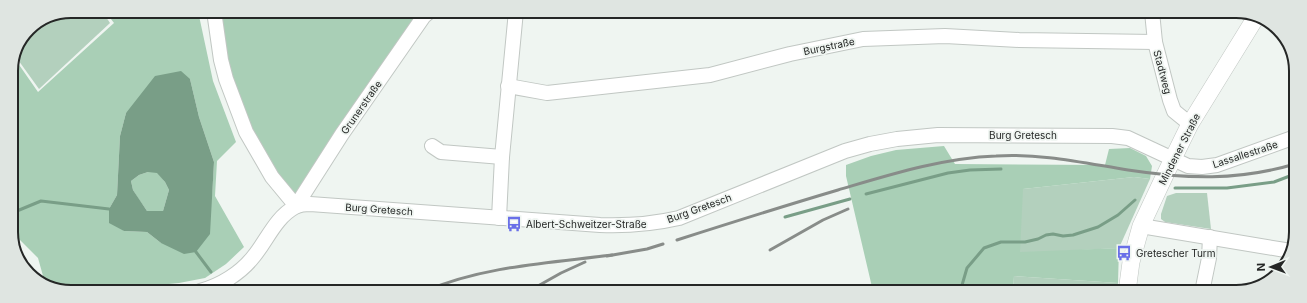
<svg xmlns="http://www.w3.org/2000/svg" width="1307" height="303" font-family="Inter,sans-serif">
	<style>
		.green { fill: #b3d0bd }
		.forest { fill: #a9cfb6; fill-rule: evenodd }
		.water { fill: #799e87; fill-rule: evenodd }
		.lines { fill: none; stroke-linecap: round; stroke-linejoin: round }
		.stream { stroke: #799e87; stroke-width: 3 }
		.minor-casing { stroke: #c1c7c3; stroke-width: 16 }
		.major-casing { stroke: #c1c7c3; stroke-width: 18 }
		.minor { stroke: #fff; stroke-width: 14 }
		.major { stroke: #fff; stroke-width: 17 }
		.rail { stroke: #888c89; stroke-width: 3 }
		.labels { text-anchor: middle; stroke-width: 3.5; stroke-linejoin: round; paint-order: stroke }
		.street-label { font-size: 10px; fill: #252726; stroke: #eff5f1 }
		.poi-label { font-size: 10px; fill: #252726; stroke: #eff5f1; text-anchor: start }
		.rim { fill: none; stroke: #252726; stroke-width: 2 }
	</style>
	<rect width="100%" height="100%" fill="#eff5f1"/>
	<!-- green -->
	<g class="green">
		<polygon points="71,11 102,11 110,23 39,89 16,57 29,29"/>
		<polygon points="1134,177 1150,179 1119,248 948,257 1023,189"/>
		<polygon points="1176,193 1207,193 1211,229 1165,222 1161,219 1161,214 1167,196"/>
		<polygon points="1014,276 1118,283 1117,292 1013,292"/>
	</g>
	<!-- forest -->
	<g class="forest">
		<path d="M105,11H198L213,81L236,142L217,161L215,196L244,247L226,264L205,278L179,283L98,291H60L45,283L38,258L19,239L12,238L11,68L15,59L38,92L114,23ZM190,79L199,117L214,162L212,195L161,243L147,232L124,231L109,209L117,195L120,136L126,113Z"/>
		<polygon points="214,11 430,11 296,206 246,132"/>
		<polygon points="944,146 955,164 1105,165 1109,149 1130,148 1146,156 1152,166 1150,179 1134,177 1023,189 1020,252 1119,248 1118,283 1014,276 1013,292 864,292 872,287 846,176 846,165 871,156 896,150"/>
		<polygon points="148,172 157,172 165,182 169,190 163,211 147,211 138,198 133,190 131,181 139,175"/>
	</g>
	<!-- water -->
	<path class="water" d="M181,71L190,79L199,117L214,162L210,234L196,252L184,254L161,243L147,232L124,231L109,223V209L117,195L120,136L126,113L155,76ZM148,172L157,173L165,182L169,190L163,211H147L133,190L131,181L139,175Z"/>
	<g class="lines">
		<!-- stream -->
		<g class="stream">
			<polyline points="1175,188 1227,188 1274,182 1295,174"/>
			<polyline points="866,194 948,173 970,170 1001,169"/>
			<polyline points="12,213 41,201 109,209"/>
			<polyline points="785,217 850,199"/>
			<polyline points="196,252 211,272"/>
			<polyline points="960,292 967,268 984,248 1001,242 1025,242 1038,239 1046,235 1053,234 1063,236 1073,235 1098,227 1118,215 1135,200"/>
		</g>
		<!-- minor casing -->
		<g class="minor-casing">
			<g id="minor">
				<polyline points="214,11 221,60 226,79 246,132 272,177 296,206 342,134 424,16 430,11"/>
				<polyline points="1152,12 1155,42 1170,100 1174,111 1190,124"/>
				<polyline points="508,86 547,93 710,75 790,54 863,39 945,36 1019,40 1155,42"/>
				<polyline points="432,146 441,152 502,157"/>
				<polyline points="499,218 502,157 516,11"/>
				<polyline points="1141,226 1291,251"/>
				<path d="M200,291C220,286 241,273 254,256C267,240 276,217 295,207C299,205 305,204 310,204L600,225C627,226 653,224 679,218L845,151L870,144L897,139L938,135L1112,136L1128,138L1188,166L1202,167L1217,165L1295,137"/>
				<polyline points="1202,292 1209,258 1210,237"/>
			</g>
		</g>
		<!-- major casing -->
		<g class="major-casing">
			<polyline id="major" points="1127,292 1131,262 1141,226 1165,175 1190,124 1256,17"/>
		</g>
		<!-- minor -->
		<use href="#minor" class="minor"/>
		<!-- major -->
		<use href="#major" class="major"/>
		<!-- rail -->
		<g class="rail">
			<path d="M677,240C730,223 784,206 838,190C889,175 942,158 996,156C1040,153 1084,163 1128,170C1187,179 1238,181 1295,164"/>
			<polyline points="770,250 823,220 848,209"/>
			<polyline points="607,256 647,249 663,244"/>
			<path d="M425,291C484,266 549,263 612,255"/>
			<polyline points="529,291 561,273 585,262"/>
		</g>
	</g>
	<!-- icons -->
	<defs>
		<g id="bus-bare" transform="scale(1.2)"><path d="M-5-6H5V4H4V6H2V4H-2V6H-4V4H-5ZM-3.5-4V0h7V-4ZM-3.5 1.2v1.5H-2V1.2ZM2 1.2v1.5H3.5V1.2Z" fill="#696fe8" stroke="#eff5f1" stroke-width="2.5" paint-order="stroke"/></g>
	</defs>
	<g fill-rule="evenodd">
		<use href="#bus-bare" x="514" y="224"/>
		<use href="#bus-bare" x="1124" y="253"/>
	</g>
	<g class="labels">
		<!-- street labels -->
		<g class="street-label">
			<text transform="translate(829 46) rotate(-12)" y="4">Burgstraße</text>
			<text transform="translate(1163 72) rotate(75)" y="4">Stadtweg</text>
			<text transform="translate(361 107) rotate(-55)" y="4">Grunerstraße</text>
			<text x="1023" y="139">Burg Gretesch</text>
			<text transform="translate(1179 149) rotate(-63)" y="4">Mindener Straße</text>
			<text transform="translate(1245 154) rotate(-18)" y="4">Lassallestraße</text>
			<text transform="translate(699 208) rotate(-20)" y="4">Burg Gretesch</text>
			<text transform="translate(379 209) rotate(4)" y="4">Burg Gretesch</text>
		</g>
		<!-- poi labels -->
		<g class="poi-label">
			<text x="526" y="228">Albert-Schweitzer-Straße</text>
			<text x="1136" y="257">Gretescher Turm</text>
		</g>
	</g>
	<!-- crop -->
	<path d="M0 0H1307V303H0ZM71 18H1236A53 53 0 0 1 1289 71V232A53 53 0 0 1 1236 285H71A53 53 0 0 1 18 232V71A53 53 0 0 1 71 18Z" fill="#dfe5e1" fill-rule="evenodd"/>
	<path class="rim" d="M71 18H1236A53 53 0 0 1 1289 71V232A53 53 0 0 1 1236 285H71A53 53 0 0 1 18 232V71A53 53 0 0 1 71 18Z"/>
	<!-- north arrow -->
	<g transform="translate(1271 267) rotate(269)" stroke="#eff5f1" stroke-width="3" paint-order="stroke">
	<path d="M0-3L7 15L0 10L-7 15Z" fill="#252726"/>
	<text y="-6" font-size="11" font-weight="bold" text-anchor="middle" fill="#252726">N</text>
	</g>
</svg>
